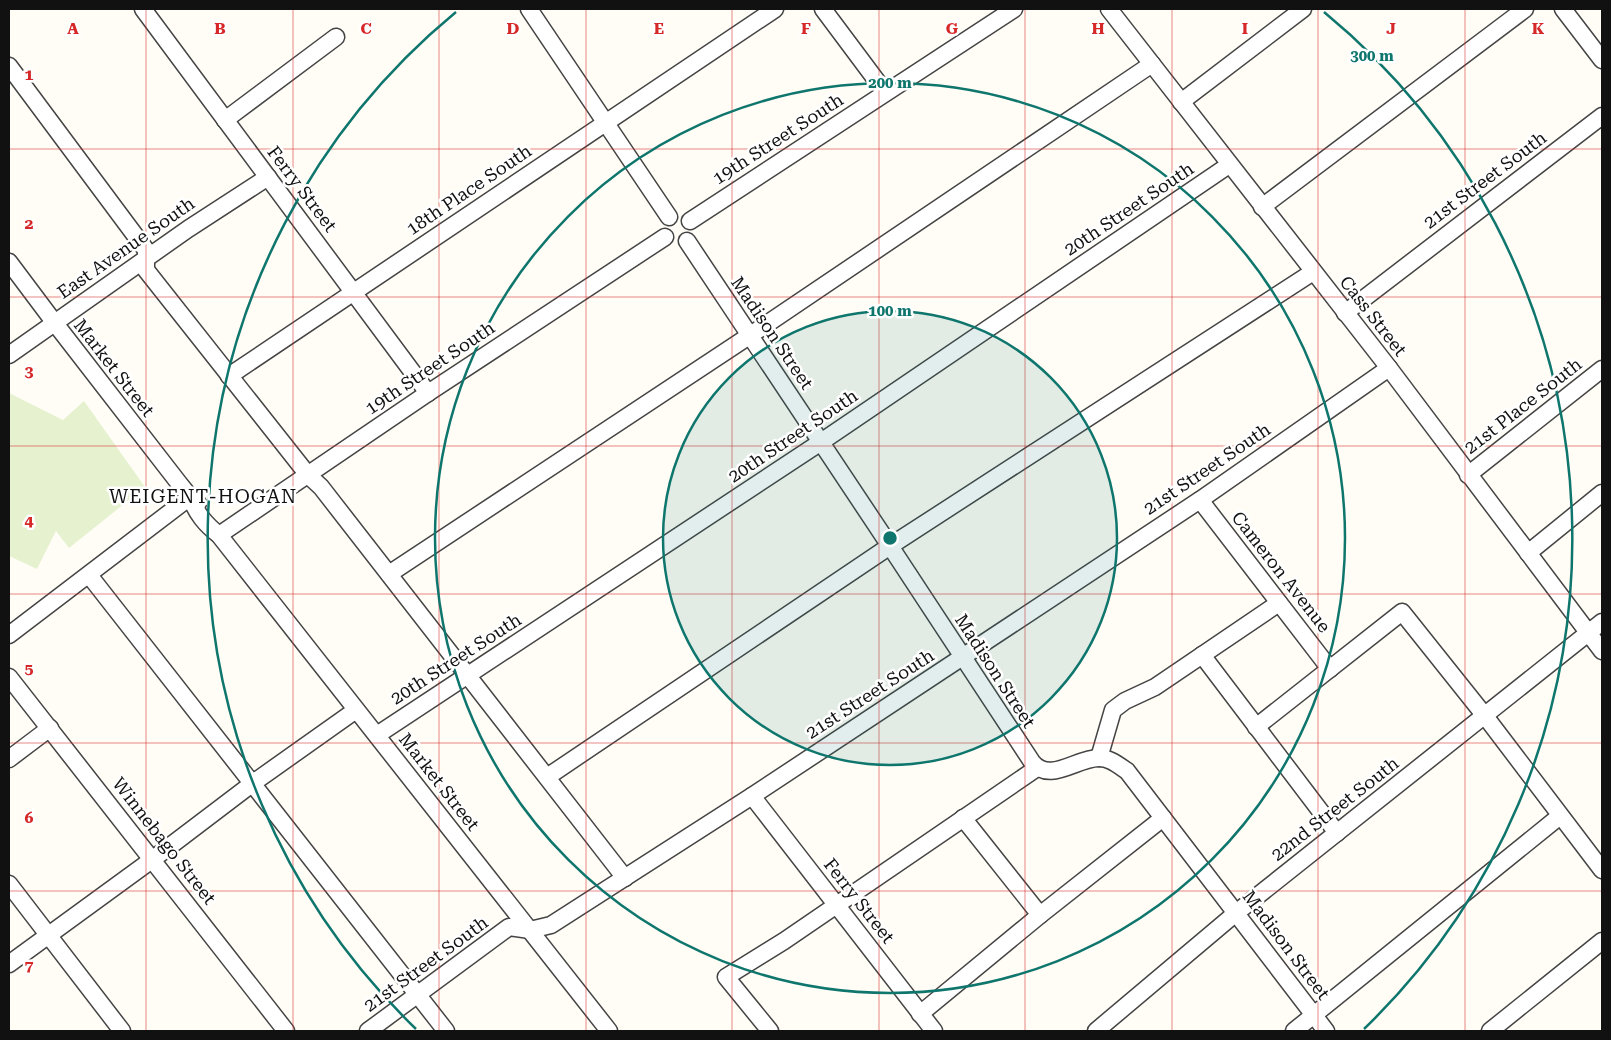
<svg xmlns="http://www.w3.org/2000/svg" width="1611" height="1040" font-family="'Roboto Serif',serif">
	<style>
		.pitch { fill: #e6f2cf }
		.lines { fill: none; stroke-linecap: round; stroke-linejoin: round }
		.minor-casing { stroke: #444; stroke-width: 19 }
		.minor { stroke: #fff; stroke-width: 16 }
		.grid { fill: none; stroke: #d62828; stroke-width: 1; stroke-opacity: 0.55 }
		.ring { fill: none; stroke: #0f766e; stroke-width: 2.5 }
		.labels { text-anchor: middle; stroke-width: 5; stroke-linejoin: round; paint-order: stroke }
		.street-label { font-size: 18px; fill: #111; stroke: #fff }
		.neighbourhood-label { font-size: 19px; letter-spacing: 1px; fill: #111; stroke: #fff }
		.grid-label { font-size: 16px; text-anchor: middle; font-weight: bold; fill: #d62828; stroke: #fff; stroke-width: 5; stroke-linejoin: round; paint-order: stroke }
		.centre { fill: #0f766e; stroke: #fff; stroke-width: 2.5 }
		.ring-label { font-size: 15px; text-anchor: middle; font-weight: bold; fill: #0f766e; stroke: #fff; stroke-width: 5; stroke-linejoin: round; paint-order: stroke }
	</style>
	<rect width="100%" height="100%" fill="#fffdf5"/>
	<!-- pitch -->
	<polygon class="pitch" points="9,393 63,420 84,401 145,487 69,548 56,531 37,569 9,556"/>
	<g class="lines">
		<!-- minor casing -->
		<g class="minor-casing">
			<g id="minor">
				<polyline points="143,9 428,393"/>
				<polyline points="529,9 669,217"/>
				<polyline points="823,9 885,92"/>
				<polyline points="1109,9 1389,368 1602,651"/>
				<polyline points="1563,9 1602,60"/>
				<polyline points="9,66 146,250 146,270 308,475 321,487 625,878"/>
				<polyline points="1181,102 1303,9"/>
				<polyline points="225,120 336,37"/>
				<polyline points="1262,207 1525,9"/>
				<polyline points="690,221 1014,9"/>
				<path d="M687,241L890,546L1032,762C1050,784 1076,758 1099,758C1110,758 1118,765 1127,771L1326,1031"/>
				<polyline points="9,262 54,322 178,482 190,497 198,503"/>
				<polyline points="1345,313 1602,116"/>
				<polyline points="9,355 188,229 268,177"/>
				<polyline points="229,376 775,9"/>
				<polyline points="1468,475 1602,369"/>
				<path d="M190,497C197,514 205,524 219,535L609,1031"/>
				<polyline points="1200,500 1330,669"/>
				<polyline points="219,535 428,393 665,237"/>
				<polyline points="1528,553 1602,493"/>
				<polyline points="389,574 749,336 1152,64"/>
				<polyline points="89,575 446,1031"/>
				<polyline points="9,635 190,497"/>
				<polyline points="1202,655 1337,833"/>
				<polyline points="9,677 286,1031"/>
				<polyline points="1256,727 1402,612 1485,716 1602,870"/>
				<polyline points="377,735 821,442 1229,165"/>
				<polyline points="1099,758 1113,710 1125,701 1155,687 1279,603"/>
				<polyline points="9,759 50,728"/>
				<polyline points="547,777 890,546 1313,272"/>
				<polyline points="752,796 934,1031"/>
				<polyline points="963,818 1040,915"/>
				<polyline points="9,884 122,1031"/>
				<polyline points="9,964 153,859 253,783 356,710"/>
				<polyline points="920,1014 1040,915 1163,818"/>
				<polyline points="368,1031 509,927 530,930 551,925 752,796 1200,500 1389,368"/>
				<polyline points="770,1031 726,977 784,941 1037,768"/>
				<polyline points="1096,1031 1236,913 1602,622"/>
				<polyline points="1294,1031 1560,816"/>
				<polyline points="1490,1031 1602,941"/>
			</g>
		</g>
		<!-- minor -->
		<use href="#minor" class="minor"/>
	</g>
	<!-- grid -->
	<path class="grid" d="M146,9V1031M293,9V1031M439,9V1031M586,9V1031M732,9V1031M879,9V1031M1025,9V1031M1172,9V1031M1318,9V1031M1465,9V1031M9,149H1602M9,297H1602M9,446H1602M9,594H1602M9,743H1602M9,891H1602"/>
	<!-- distance rings -->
	<circle cx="890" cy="538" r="227" fill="#0f766e" fill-opacity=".12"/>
	<g class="ring">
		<circle cx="890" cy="538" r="227"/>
		<circle cx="890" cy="538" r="455"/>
		<path d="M416 1029A682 682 0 0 1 456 12M1324 12A682 682 0 0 1 1364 1029"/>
	</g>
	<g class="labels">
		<!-- street labels -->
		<g class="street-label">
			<text transform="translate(778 139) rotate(-33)" y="6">19th Street South</text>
			<text transform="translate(1485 180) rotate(-37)" y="6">21st Street South</text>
			<text transform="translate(302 189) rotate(53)" y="6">Ferry Street</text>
			<text transform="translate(469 190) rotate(-34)" y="6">18th Place South</text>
			<text transform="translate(1129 209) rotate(-34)" y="6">20th Street South</text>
			<text transform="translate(126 248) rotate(-35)" y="6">East Avenue South</text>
			<text transform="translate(1373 316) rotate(52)" y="6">Cass Street</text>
			<text transform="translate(772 333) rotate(56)" y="6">Madison Street</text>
			<text transform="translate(114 368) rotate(52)" y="6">Market Street</text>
			<text transform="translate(430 368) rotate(-34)" y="6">19th Street South</text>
			<text transform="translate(1523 406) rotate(-38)" y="6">21st Place South</text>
			<text transform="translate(793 436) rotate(-34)" y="6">20th Street South</text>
			<text transform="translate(1207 469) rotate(-34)" y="6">21st Street South</text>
			<text transform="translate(1281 572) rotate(52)" y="6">Cameron Avenue</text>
			<text transform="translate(456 659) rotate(-33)" y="6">20th Street South</text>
			<text transform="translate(995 671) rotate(57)" y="6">Madison Street</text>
			<text transform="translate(870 694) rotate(-33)" y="6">21st Street South</text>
			<text transform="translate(439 782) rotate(52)" y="6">Market Street</text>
			<text transform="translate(1335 809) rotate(-38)" y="6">22nd Street South</text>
			<text transform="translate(164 841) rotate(52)" y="6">Winnebago Street</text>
			<text transform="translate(859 901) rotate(52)" y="6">Ferry Street</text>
			<text transform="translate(1286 945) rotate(53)" y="6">Madison Street</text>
			<text transform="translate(426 964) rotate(-36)" y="6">21st Street South</text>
		</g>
		<!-- neighbourhood labels -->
		<g class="neighbourhood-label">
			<text x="203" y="503">WEIGENT-HOGAN</text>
		</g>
	</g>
	<g class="grid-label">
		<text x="73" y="34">A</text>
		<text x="220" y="34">B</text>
		<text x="366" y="34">C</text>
		<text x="513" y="34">D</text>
		<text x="659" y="34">E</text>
		<text x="806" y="34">F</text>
		<text x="952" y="34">G</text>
		<text x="1098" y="34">H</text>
		<text x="1245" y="34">I</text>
		<text x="1391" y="34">J</text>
		<text x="1538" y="34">K</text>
		<text x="29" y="80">1</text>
		<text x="29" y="229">2</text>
		<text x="29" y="377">3</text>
		<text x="29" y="526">4</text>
		<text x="29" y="674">5</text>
		<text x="29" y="823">6</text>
		<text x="29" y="971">7</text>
	</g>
	<circle cx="890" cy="538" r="8" class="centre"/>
	<g class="ring-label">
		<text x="1372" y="61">300 m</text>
		<text x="890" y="88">200 m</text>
		<text x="890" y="316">100 m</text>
	</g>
	<!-- border -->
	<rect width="1611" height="1040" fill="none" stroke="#111111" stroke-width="20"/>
</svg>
